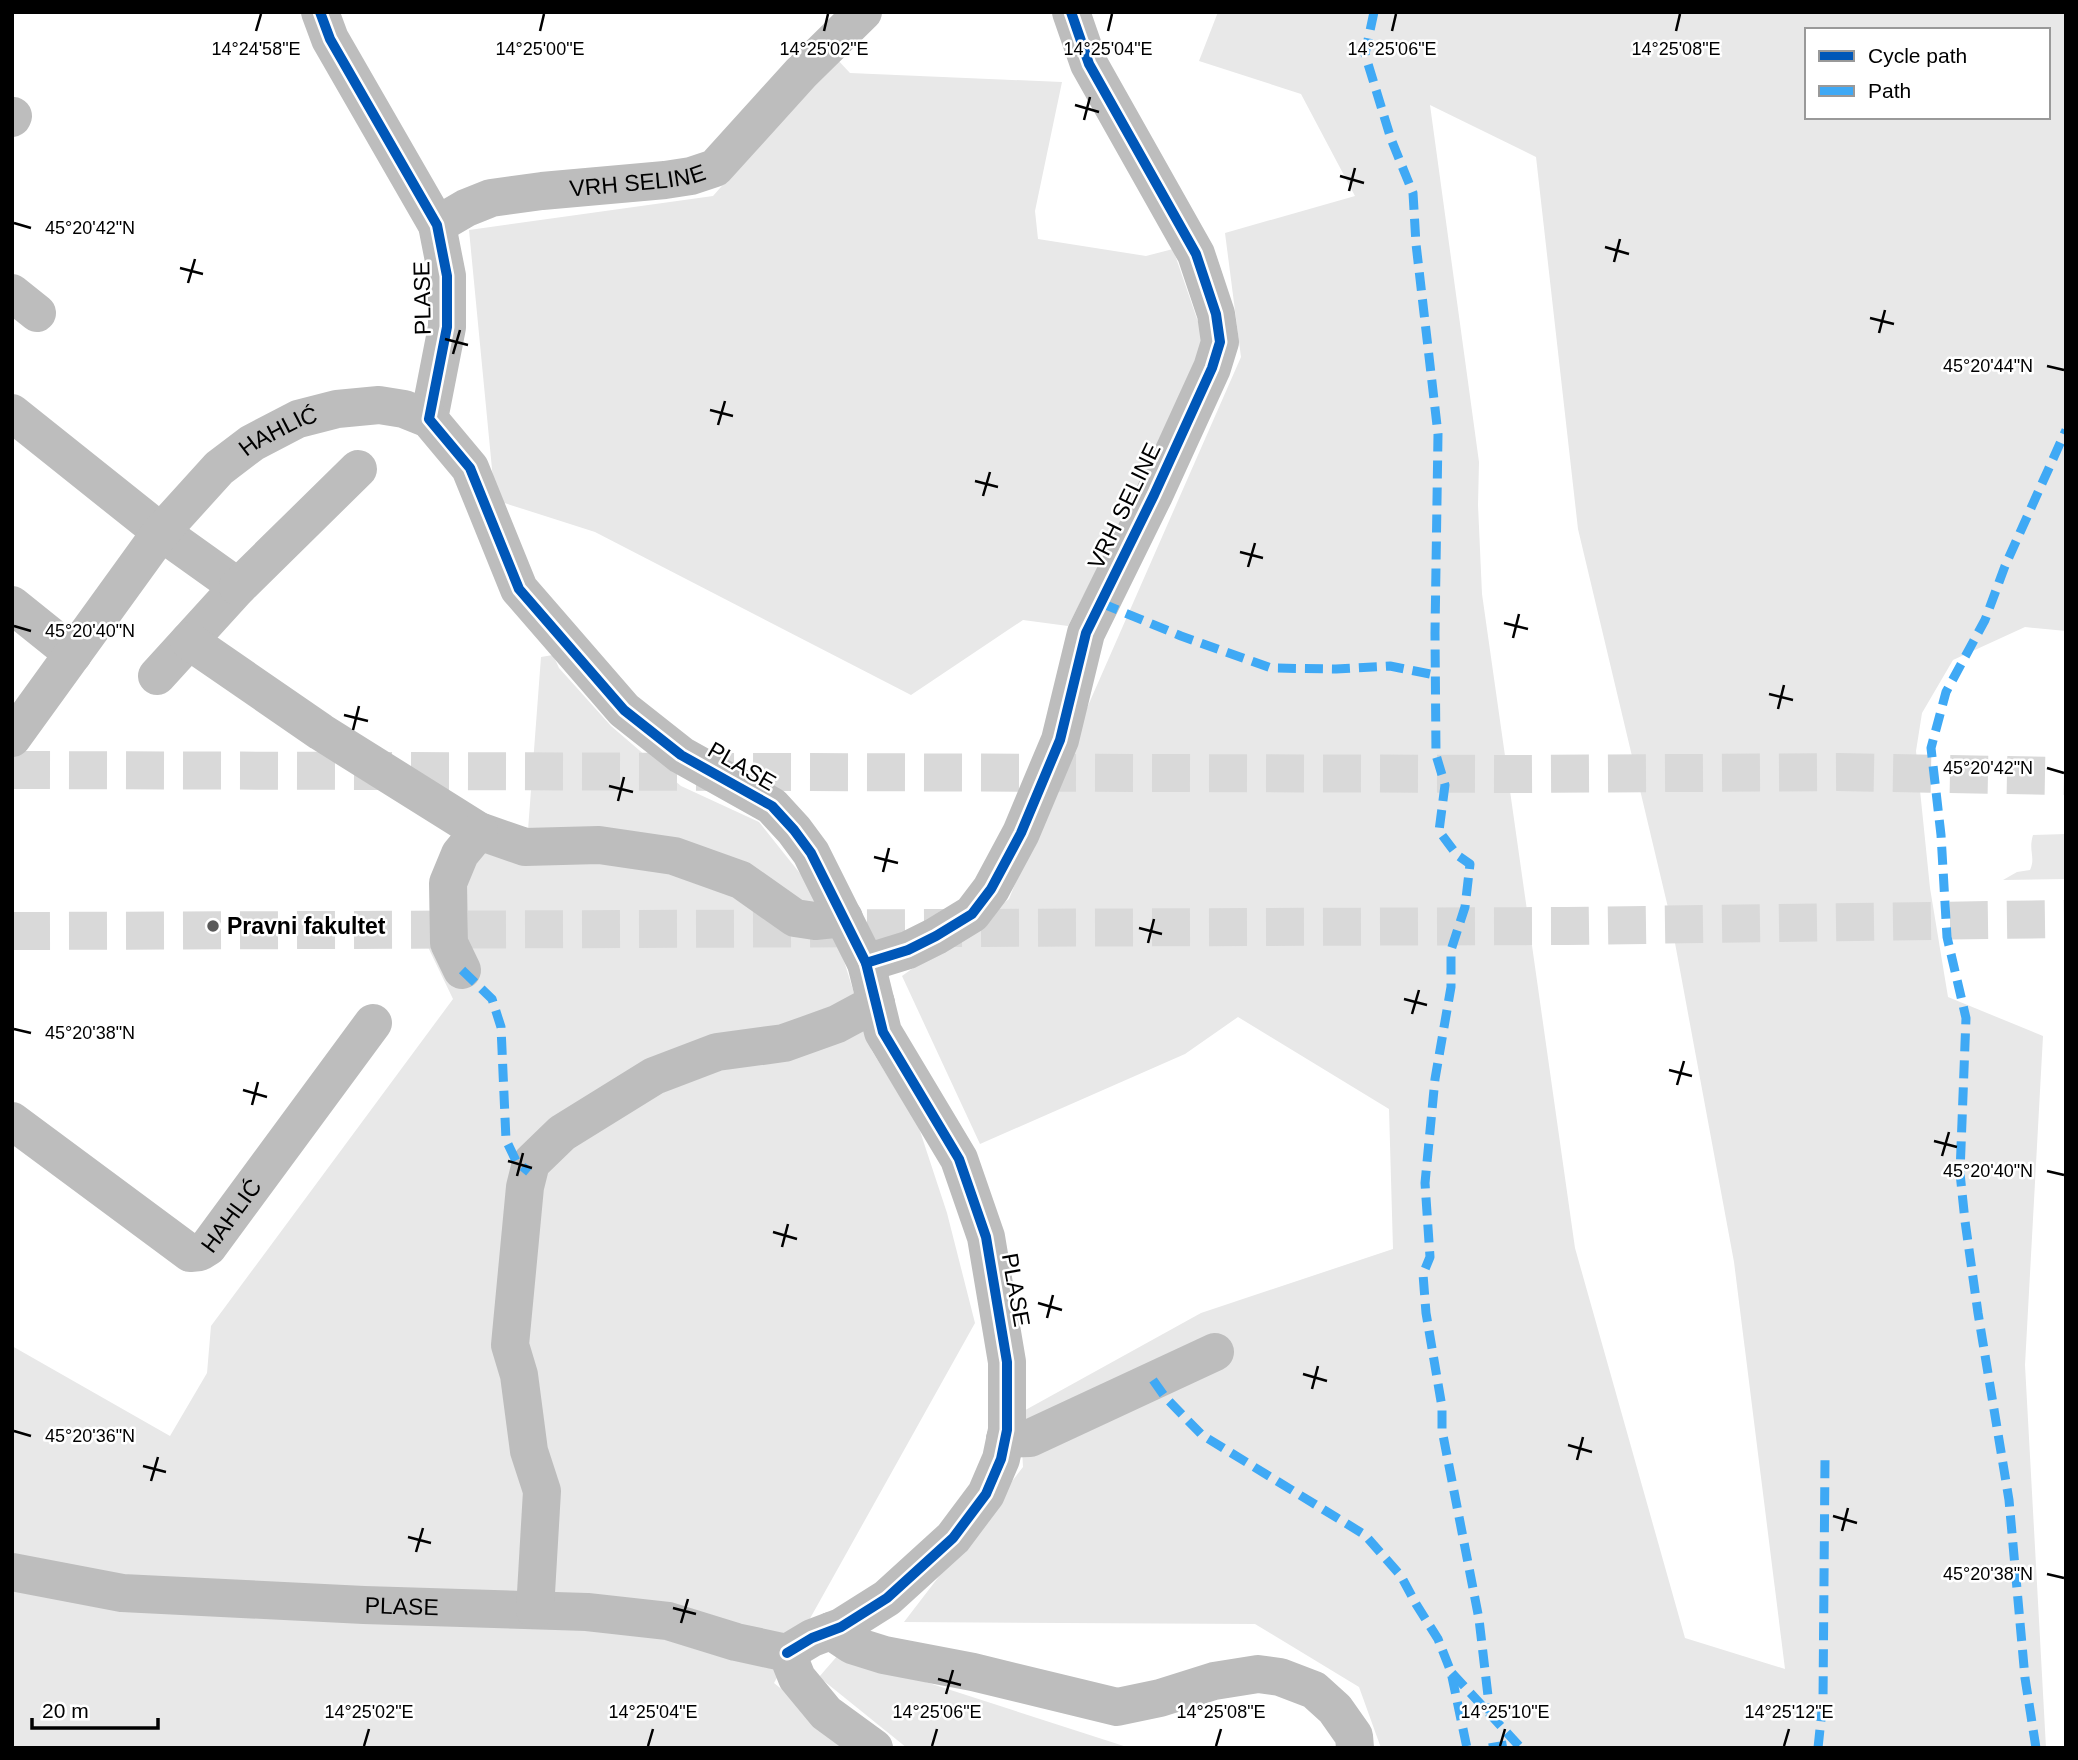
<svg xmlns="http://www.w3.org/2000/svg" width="2078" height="1760" font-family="Helvetica,sans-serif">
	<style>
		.green { fill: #e8e8e8; fill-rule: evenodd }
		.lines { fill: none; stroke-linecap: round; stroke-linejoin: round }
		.highway-tunnel { stroke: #d9d9d9; stroke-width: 38; stroke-dasharray: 38 19; stroke-linecap: butt }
		.minor { stroke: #bdbdbd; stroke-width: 38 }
		.quiet { stroke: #3fa9f5; stroke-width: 9; stroke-dasharray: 18 9; stroke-linecap: butt }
		.cycleway-casing { stroke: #fff; stroke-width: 15 }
		.cycleway { stroke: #0057b8; stroke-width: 10 }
		.ticks { fill: none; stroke: #000; stroke-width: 2.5 }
		.poi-dot { fill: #595959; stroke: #fff; stroke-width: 2.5 }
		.labels { text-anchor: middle; stroke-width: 5; stroke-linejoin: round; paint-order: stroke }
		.street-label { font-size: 23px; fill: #000; stroke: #fff }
		.poi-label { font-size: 23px; font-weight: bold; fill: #000; stroke: #fff; text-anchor: start }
		.ticks-label { font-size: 18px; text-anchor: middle; fill: #000; stroke: #fff; stroke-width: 5; stroke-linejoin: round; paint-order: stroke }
	</style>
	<rect width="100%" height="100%" fill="#fff"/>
	<!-- green -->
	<g class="green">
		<path d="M1218,12H2066V631L2025,627L1953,660L1922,713L1916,751L1930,888L1948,997L2043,1036L2025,1365L2046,1748H1381L1359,1687L1255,1624L904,1622L1023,1467L1020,1413L1201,1313L1393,1249L1389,1109L1238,1017L1185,1054L980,1144L902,976L1009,899L1076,733L1241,357L1225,233L1355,196L1301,94L1199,61ZM1807,30H2048V117H1807ZM1430,105L1536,157L1578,529L1670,916L1734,1262L1785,1669L1685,1638L1575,1248L1482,594L1478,505L1479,462Z"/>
		<polygon points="835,57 850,73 1062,82 1035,211 1038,239 1146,256 1173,249 1208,351 1068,626 1023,620 911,695 595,532 495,500 469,230 713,196"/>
		<polygon points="553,655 559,668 611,726 681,786 759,822 814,891 844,961 872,1051 918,1125 947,1213 975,1323 774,1683 854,1748 12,1748 12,1346 170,1436 207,1373 211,1326 453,999 428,947 439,866 528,830 541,657"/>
		<path d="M2066,834V879L2003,880L2017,872L2030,870C2036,857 2028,851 2033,835Z"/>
		<polygon points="839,1654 1130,1748 907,1748 819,1677"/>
	</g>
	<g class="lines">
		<!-- highway-tunnel -->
		<g class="highway-tunnel">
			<polyline points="12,770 1530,774 1838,772 2066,776"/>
			<polyline points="12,931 1566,926 2066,919"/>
		</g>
		<!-- minor -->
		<g class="minor">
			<polyline points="320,12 330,39 437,225 447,276 447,327 429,419 470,468 519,589 624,710 681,755 772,806 794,830 811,853 866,963 883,1032 959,1159 986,1237 1007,1362 1007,1430 1001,1459 986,1494 953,1538 887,1598 841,1627 812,1638 787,1653"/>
			<polyline points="12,118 13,116"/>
			<path id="s1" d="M437,225L466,208L491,198L542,191L665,180L691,176L715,168L801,73L863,12"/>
			<polyline points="12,293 37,313"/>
			<polyline points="12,413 161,532 238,587 157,676"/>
			<polyline points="238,587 358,469"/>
			<polyline points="12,605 73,654"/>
			<polyline points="189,641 321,732 479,831 525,847 599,845 674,856 741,880 795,918 815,921 844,918"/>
			<path id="s2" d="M12,738L161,532L219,468L252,443L298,419L337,409L379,405L404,409L429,419"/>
			<polyline points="866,963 908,950 936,936 972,914 991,889 1021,833 1060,740 1086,633 1154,495 1212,368 1220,342 1216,314 1196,254 1089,64 1071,12"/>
			<polyline points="462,970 449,943 448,883 460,854 479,831"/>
			<path id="s3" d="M12,1121L190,1253L200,1252L208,1247L373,1023"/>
			<polyline points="1005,1439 1030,1438 1215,1352"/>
			<path id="s4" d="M12,1572L122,1593L364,1605L587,1612L668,1621L736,1642L787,1653L797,1678L826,1713L874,1748"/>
			<polyline points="535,1610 542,1491 529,1451 519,1375 510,1345 525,1187 531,1163 562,1133 654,1076 717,1052 784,1043 837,1024 876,1003"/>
			<polyline points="831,1631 852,1645 884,1655 973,1672 1117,1707 1160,1698 1214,1681 1258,1674 1280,1677 1314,1690 1335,1709 1354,1736 1355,1748"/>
		</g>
		<!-- quiet -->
		<g class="quiet">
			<polyline points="1374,12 1365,54 1391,139 1413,193 1416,244 1438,434 1435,633 1436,755 1445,785 1439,831 1457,855 1470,864 1465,907 1451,950 1451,987 1435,1079 1425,1183 1430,1257 1423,1274 1426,1313 1442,1407 1442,1430 1479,1619 1490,1713"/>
			<polyline points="1101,603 1181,636 1271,668 1336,669 1390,666 1435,675"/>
			<polyline points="462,970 492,999 501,1027 506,1140 516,1161 529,1172"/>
			<polyline points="1153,1380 1165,1397 1202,1435 1365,1535 1401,1576 1416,1604 1438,1639 1451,1672 1467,1748"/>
			<polyline points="1452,1673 1521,1748"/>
			<polyline points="1489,1748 1518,1743"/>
			<polyline points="1818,1748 1823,1701 1825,1459"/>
			<polyline points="2036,1748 2025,1678 2009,1500 1978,1313 1965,1221 1960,1173 1966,1018 1947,937 1941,835 1931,748 1946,692 1985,620 2005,566 2066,430"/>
		</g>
		<!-- cycleway casing -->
		<g class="cycleway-casing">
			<g id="cycleway">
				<polyline points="320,12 330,39 437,225 447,276 447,327 429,419 470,468 519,589 624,710 681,755 772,806 794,830 811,853 866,963 883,1032 959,1159 986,1237 1007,1362 1007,1430 1001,1459 986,1494 953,1538 887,1598 841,1627 812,1638 787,1653"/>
				<polyline points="866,963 908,950 936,936 972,914 991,889 1021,833 1060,740 1086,633 1154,495 1212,368 1220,342 1216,314 1196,254 1089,64 1071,12"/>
			</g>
		</g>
		<!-- cycleway -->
		<use href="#cycleway" class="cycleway"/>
	</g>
	<!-- ticks -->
	<path class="ticks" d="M256,31L261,14M540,31L544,14M824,31L828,14M1108,31L1112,14M1392,31L1396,14M1676,31L1680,14M1075,105L1099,112M1084,120L1090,97M1340,176L1364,183M1349,191L1355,168M14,223L31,228M1605,247L1629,254M1614,262L1620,239M180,268L203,274M188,283L195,259M1870,318L1894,324M1879,333L1885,310M445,339L468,345M453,354L460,330M2047,366L2064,370M710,410L733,416M718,425L725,401M975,481L998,487M983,496L990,472M1240,552L1263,558M1248,567L1255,543M1504,623L1528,629M14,626L31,631M1513,638L1519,614M1769,694L1793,700M1778,709L1784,685M344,715L368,721M353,730L359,706M2047,768L2064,773M609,786L633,792M618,801L624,777M874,857L898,863M883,872L889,848M1139,928L1162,934M1148,943L1154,919M1404,999L1427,1005M1412,1014L1419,990M14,1029L31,1033M1669,1070L1692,1076M1677,1085L1684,1061M243,1090L267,1097M252,1105L258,1082M1934,1141L1957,1147M1942,1156L1949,1132M508,1161L532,1168M2047,1171L2064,1175M517,1176L523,1153M773,1232L797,1239M782,1247L788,1224M1038,1303L1062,1310M1047,1318L1053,1295M1303,1374L1327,1381M1312,1389L1318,1366M14,1431L31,1436M1568,1445L1592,1452M1577,1460L1583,1437M143,1466L166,1472M151,1481L158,1457M1833,1516L1857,1523M1842,1531L1848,1508M408,1537L431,1543M416,1552L423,1528M2047,1574L2064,1578M673,1608L696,1614M681,1623L688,1599M938,1679L961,1685M946,1694L953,1670M364,1746L369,1729M648,1746L653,1729M932,1746L937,1729M1216,1746L1221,1729M1500,1746L1505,1729M1784,1746L1789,1729"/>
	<!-- markers -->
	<circle class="poi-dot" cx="213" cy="926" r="7"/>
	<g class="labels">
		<!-- street labels -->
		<g class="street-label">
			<text dy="8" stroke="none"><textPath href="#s1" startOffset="208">VRH SELINE</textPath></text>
			<text transform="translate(422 298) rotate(-91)" y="8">PLASE</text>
			<text dy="8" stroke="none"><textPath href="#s2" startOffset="411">HAHLIĆ</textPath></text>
			<text transform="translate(1124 506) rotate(-64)" y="8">VRH SELINE</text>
			<text transform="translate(742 766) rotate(30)" y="8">PLASE</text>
			<text dy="8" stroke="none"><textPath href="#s3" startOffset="280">HAHLIĆ</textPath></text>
			<text transform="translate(1016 1290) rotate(80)" y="8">PLASE</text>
			<text dy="8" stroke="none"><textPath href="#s4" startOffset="392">PLASE</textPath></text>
		</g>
		<!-- poi labels -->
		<g class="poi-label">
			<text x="227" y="934">Pravni fakultet</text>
		</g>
	</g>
	<g class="ticks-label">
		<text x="256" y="55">14°24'58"E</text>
		<text x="540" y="55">14°25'00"E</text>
		<text x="824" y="55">14°25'02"E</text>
		<text x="1108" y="55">14°25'04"E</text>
		<text x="1392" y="55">14°25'06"E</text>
		<text x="1676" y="55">14°25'08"E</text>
		<text x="90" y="234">45°20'42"N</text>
		<text x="1988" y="372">45°20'44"N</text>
		<text x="90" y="637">45°20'40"N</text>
		<text x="1988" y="774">45°20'42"N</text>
		<text x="90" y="1039">45°20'38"N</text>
		<text x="1988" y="1177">45°20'40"N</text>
		<text x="90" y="1442">45°20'36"N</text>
		<text x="1988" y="1580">45°20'38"N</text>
		<text x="369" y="1718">14°25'02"E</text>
		<text x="653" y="1718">14°25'04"E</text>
		<text x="937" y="1718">14°25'06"E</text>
		<text x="1221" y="1718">14°25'08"E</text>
		<text x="1505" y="1718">14°25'10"E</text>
		<text x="1789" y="1718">14°25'12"E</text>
	</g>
	<!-- border -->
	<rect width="2078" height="1760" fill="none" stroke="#000000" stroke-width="28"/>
	<!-- legend -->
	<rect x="1805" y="28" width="245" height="91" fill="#ffffff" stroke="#999999" stroke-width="2"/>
	<rect x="1819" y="51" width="35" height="10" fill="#0057b8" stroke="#999999" stroke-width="2"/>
	<text x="1868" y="63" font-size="21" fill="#000000">Cycle path</text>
	<rect x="1819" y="86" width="35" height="10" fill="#3fa9f5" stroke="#999999" stroke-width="2"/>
	<text x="1868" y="98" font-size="21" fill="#000000">Path</text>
	<!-- scale -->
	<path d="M32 1718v10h126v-10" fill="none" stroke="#000000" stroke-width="3.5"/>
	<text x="42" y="1718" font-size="21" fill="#000000" stroke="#ffffff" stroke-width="5" paint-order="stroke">20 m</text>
</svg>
